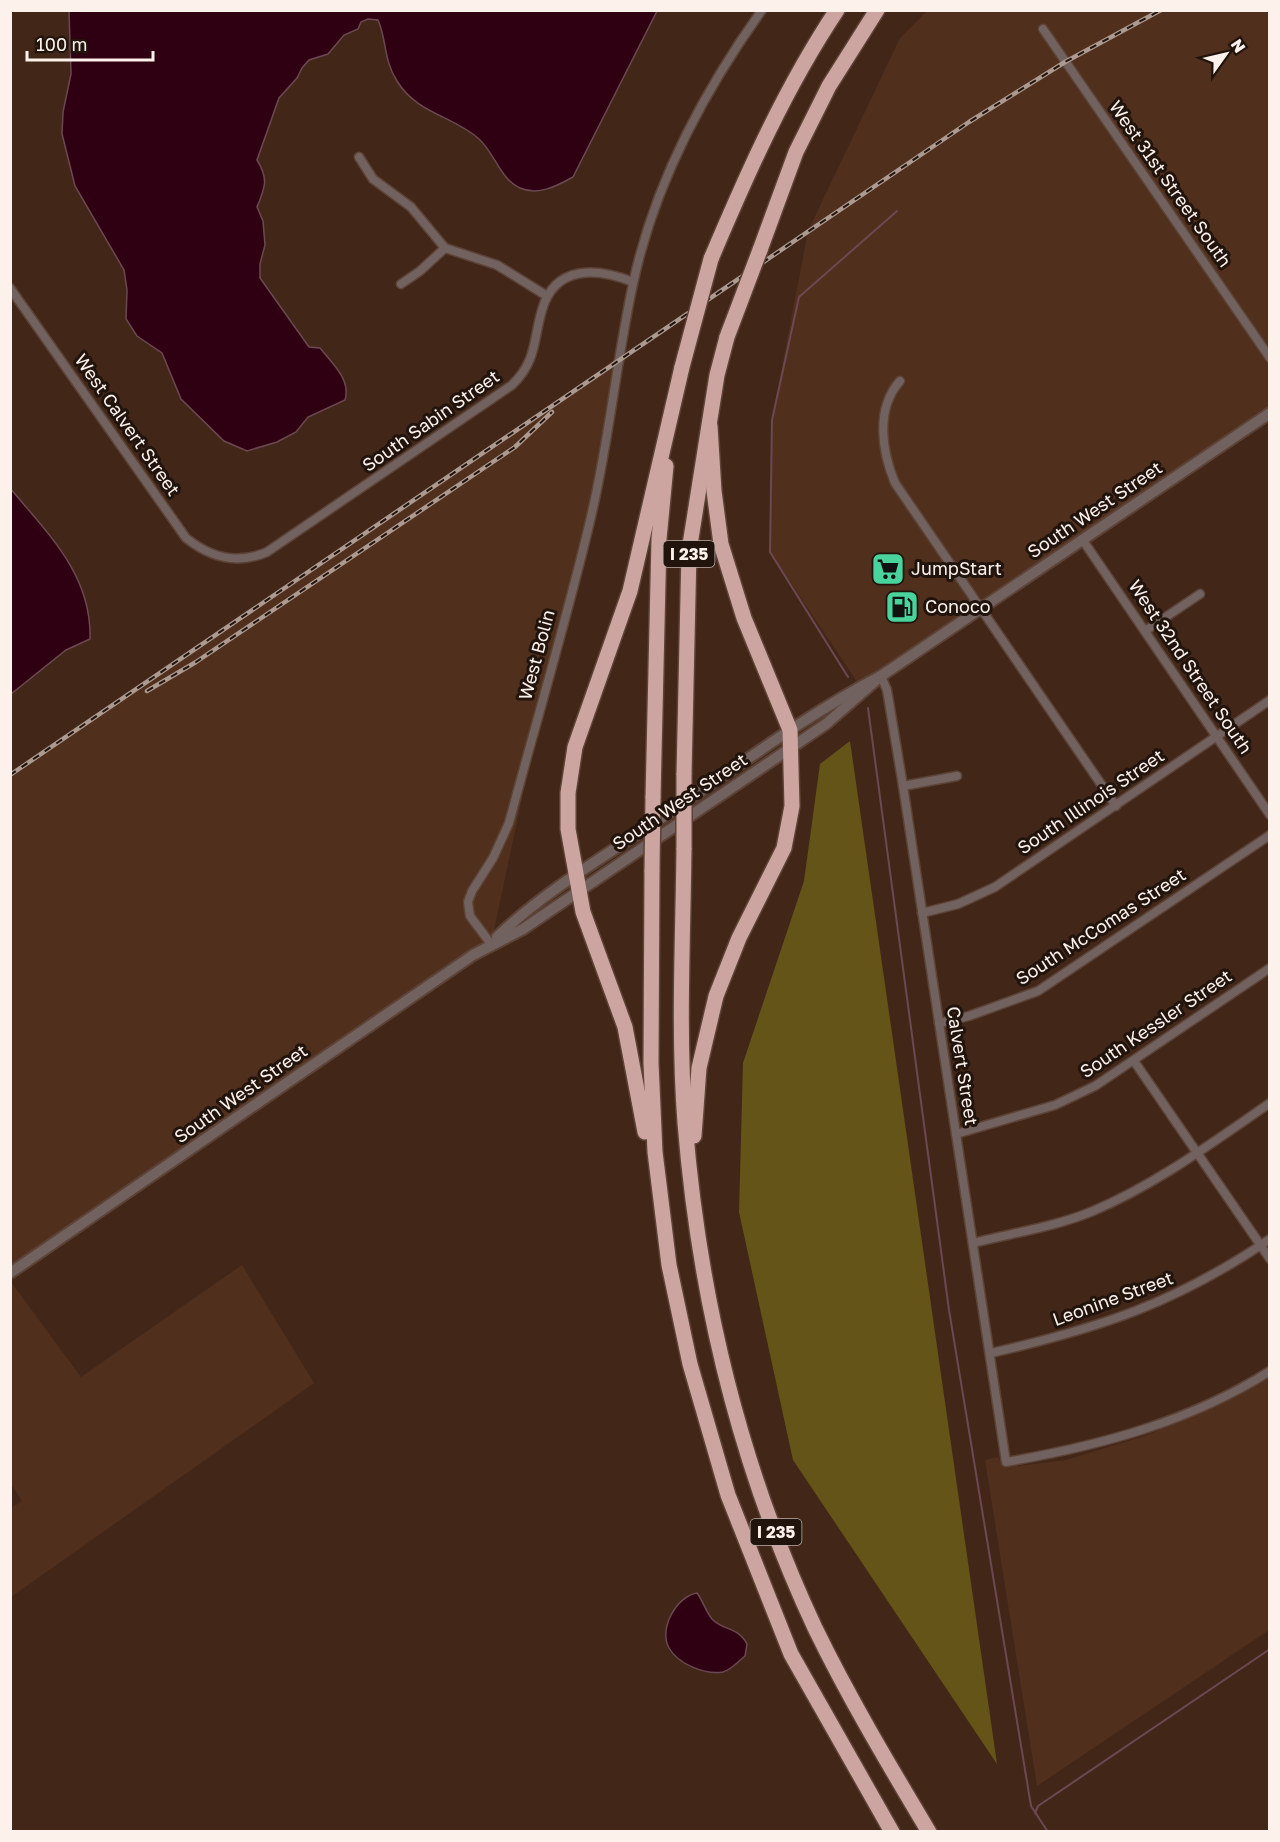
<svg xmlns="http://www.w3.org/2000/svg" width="1280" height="1842" font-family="'Golos Text',sans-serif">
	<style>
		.built { fill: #512f1d }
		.green { fill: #645417 }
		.water { fill: #2f0012; stroke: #6c4853; stroke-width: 1.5 }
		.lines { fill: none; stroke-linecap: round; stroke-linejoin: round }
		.stream { stroke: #6c4853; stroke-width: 2 }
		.minor-casing { stroke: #5c4336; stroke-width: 11 }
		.tertiary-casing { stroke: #5c4336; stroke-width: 14 }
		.motorway-casing { stroke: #5c4336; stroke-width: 18 }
		.minor { stroke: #71615f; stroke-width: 8 }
		.tertiary { stroke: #71615f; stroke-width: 10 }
		.motorway { stroke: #cca4a0; stroke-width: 15 }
		.rail-casing { stroke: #ac9a90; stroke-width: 4.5 }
		.rail { stroke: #20140d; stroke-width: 2; stroke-dasharray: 7; stroke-linecap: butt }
		.motorway-bridge-casing { stroke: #5c4336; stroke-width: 18; stroke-linecap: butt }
		.motorway-bridge { stroke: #cca4a0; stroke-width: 15 }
		.labels { text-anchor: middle; stroke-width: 6; stroke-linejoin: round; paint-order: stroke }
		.shield { fill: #20140d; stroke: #baafa8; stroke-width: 1.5 }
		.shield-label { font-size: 16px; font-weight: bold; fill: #fcf1eb }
		.street-label { font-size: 18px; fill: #fcf1eb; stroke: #20140d }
		.poi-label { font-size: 18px; fill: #fcf1eb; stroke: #20140d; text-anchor: start }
	</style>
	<rect width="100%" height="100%" fill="#422719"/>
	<!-- built -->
	<g class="built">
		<polygon points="927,11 1269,11 1269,414 864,692 770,552 772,420 808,231 900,38"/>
		<polygon points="626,355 545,689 491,944 11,1273 11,774"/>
		<polygon points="242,1265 314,1383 11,1597 11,1508 22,1501 11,1484 11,1282 81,1377"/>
		<polygon points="1269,1377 1269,1630 1037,1786 985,1460 998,1457 1002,1465 1010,1467 1066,1460 1145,1436 1202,1412"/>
	</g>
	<!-- green -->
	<polygon class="green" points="850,741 997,1764 793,1460 739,1212 743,1063 804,881 820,764"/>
	<!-- water -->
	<g class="water">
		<path d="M69,11V10L657,11L573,177C557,186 538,196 520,188C500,179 494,152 479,139C454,116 417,114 397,81C383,59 387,40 378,20L368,19L361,22L358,29L344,35L328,54L309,60L302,68L297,78L279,98L257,160C269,179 265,188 257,207L263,221L265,245L260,264V278L309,347L320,348C333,364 351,380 345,400L308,417L296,432L277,442L247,451L224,441L181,399L162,353L137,336L126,319L127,290L124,270L75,186L62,134L63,112L71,74Z"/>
		<path d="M10,488C48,534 92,575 90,639L66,650L11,694Z"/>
		<path d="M697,1593C703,1601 706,1612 712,1619C723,1631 737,1626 747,1644L745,1656C739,1661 731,1670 723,1672C705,1675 678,1664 669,1648C658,1629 677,1596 697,1593Z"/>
	</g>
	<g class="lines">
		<!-- stream -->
		<g class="stream">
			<polyline points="848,677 770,552 772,420 799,297 897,211"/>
			<polyline points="868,708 949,1310 1031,1806 1048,1832"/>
			<polyline points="1035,1813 1038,1806 1270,1649"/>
		</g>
		<!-- minor casing -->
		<g class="minor-casing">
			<g id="minor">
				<polyline points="1043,29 1270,358"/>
				<polyline points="359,157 373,179 411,207 445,248 497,265 547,296"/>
				<polyline points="401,284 420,271 445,248"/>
				<path d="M10,288L186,538C211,558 237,565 267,552L512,385C537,361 533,340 542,310C555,264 598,268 633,282"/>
				<path d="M900,381C875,409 882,452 895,483L1116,806"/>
				<polyline points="1082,539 1270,815"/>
				<polyline points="1145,631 1200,594"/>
				<path d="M881,676L887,690L903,786L1006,1462C1098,1446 1190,1422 1270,1371"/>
				<polyline points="903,786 957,776"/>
				<polyline points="922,913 958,904 995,887 1270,700"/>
				<path d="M491,944L470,916L468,902L472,891L493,858L509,823C536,722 566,622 590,521C609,443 616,362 633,284C654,185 704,91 762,10"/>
				<polyline points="939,1023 969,1016 1038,991 1270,835"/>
				<polyline points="1134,1061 1270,1259"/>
				<polyline points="956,1134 1055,1105 1095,1086 1270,968"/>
				<path d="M973,1243C1012,1233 1055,1227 1093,1211C1157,1184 1213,1142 1270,1103"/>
				<path d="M991,1353C1100,1328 1176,1303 1270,1239"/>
			</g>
		</g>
		<!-- tertiary casing -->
		<g class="tertiary-casing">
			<g id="tertiary">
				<path d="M497,937C546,890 607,855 663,817C735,769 804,716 881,676L1270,413"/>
				<polyline points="10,1273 473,955 523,929 826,724 881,676"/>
			</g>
		</g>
		<!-- motorway casing -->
		<g class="motorway-casing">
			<g id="motorway">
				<polyline points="760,250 796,152 829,86 877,10"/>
				<path d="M711,259C747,174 785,88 837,10"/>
				<polyline points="684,775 689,551 717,375 727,337"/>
				<polyline points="653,798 659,539 666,466"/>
				<path d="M684,848C683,940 678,1032 685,1123C699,1297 741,1470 815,1628C849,1698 889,1765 929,1832"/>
				<polyline points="652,870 651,1063 655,1152 669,1265 690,1364 728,1495 791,1654 892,1832"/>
				<polyline points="645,1132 625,1027 583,912 568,829 568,793 575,747 630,591 682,367"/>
				<polyline points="694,1136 699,1068 716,996 739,938 784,848 792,806 790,730 744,618 721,544 714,491 710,426"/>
			</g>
		</g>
		<!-- minor -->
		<use href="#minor" class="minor"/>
		<!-- tertiary -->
		<use href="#tertiary" class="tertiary"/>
		<!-- motorway -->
		<use href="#motorway" class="motorway"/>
		<!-- rail casing -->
		<g class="rail-casing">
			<g id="rail">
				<polyline points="147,691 196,662 515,447 552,412"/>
				<polyline points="10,775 969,122 1065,62 1161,10"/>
			</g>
		</g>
		<!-- rail -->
		<use href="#rail" class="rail"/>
		<!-- motorway-bridge casing -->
		<g class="motorway-bridge-casing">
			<g id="motorway-bridge">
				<polyline points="727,337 760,250"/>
				<polyline points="682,367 711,259"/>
				<polyline points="684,775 684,848"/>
				<polyline points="652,870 653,798"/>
			</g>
		</g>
		<!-- motorway-bridge -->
		<use href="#motorway-bridge" class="motorway-bridge"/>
	</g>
	<!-- icons -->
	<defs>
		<g id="supermarket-square" transform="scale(1.725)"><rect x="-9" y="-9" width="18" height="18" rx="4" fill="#49d49d" stroke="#20140d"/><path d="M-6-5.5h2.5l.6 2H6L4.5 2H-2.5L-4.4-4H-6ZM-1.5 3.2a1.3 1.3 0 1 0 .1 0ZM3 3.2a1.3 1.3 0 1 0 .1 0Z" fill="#111"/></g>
		<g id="fuel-square" transform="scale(1.725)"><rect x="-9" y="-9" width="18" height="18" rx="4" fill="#49d49d" stroke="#20140d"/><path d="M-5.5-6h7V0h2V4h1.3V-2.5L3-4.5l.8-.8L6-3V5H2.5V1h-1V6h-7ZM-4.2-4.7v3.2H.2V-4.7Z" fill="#111"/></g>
	</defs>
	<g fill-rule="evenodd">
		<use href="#supermarket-square" x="888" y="569"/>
		<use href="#fuel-square" x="902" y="607"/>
	</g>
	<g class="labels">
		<!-- shield labels -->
		<g class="shield">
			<rect x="663.5" y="541" width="51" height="26" rx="4.5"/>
			<rect x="750.5" y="1519" width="51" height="26" rx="4.5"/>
		</g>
		<g class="shield-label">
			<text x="689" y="560">I 235</text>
			<text x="776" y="1538">I 235</text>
		</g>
		<!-- street labels -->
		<g class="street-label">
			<text transform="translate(1170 184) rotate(55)" y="6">West 31st Street South</text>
			<text transform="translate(431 421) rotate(-35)" y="6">South Sabin Street</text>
			<text transform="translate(127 425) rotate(55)" y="6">West Calvert Street</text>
			<text transform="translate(1095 510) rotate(-34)" y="6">South West Street</text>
			<text transform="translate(537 655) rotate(-75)" y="6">West Bolin</text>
			<text transform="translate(1190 667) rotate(56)" y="6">West 32nd Street South</text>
			<text transform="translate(680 802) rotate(-34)" y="6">South West Street</text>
			<text transform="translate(1091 802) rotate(-34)" y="6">South Illinois Street</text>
			<text transform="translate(1101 927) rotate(-33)" y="6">South McComas Street</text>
			<text transform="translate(1156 1024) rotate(-34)" y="6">South Kessler Street</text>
			<text transform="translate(962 1066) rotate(81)" y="6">Calvert Street</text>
			<text transform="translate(241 1094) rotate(-35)" y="6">South West Street</text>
			<text transform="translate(1113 1299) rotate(-20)" y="6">Leonine Street</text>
		</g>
		<!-- poi labels -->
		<g class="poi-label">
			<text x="911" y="575">JumpStart</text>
			<text x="925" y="613">Conoco</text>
		</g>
	</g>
	<!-- border -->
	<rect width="1280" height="1842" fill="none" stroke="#fcf1eb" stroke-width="24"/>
	<!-- north arrow -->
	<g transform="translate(1226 54) rotate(56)" stroke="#20140d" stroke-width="4.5" paint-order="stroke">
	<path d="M0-4.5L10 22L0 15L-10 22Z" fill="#fcf1eb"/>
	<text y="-9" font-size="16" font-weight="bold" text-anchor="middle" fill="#fcf1eb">N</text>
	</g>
	<!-- scale -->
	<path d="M27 51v9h126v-9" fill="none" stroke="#fcf1eb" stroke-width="3"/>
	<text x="36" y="51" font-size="18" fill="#fcf1eb" stroke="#20140d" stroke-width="4.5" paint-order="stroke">100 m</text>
</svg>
